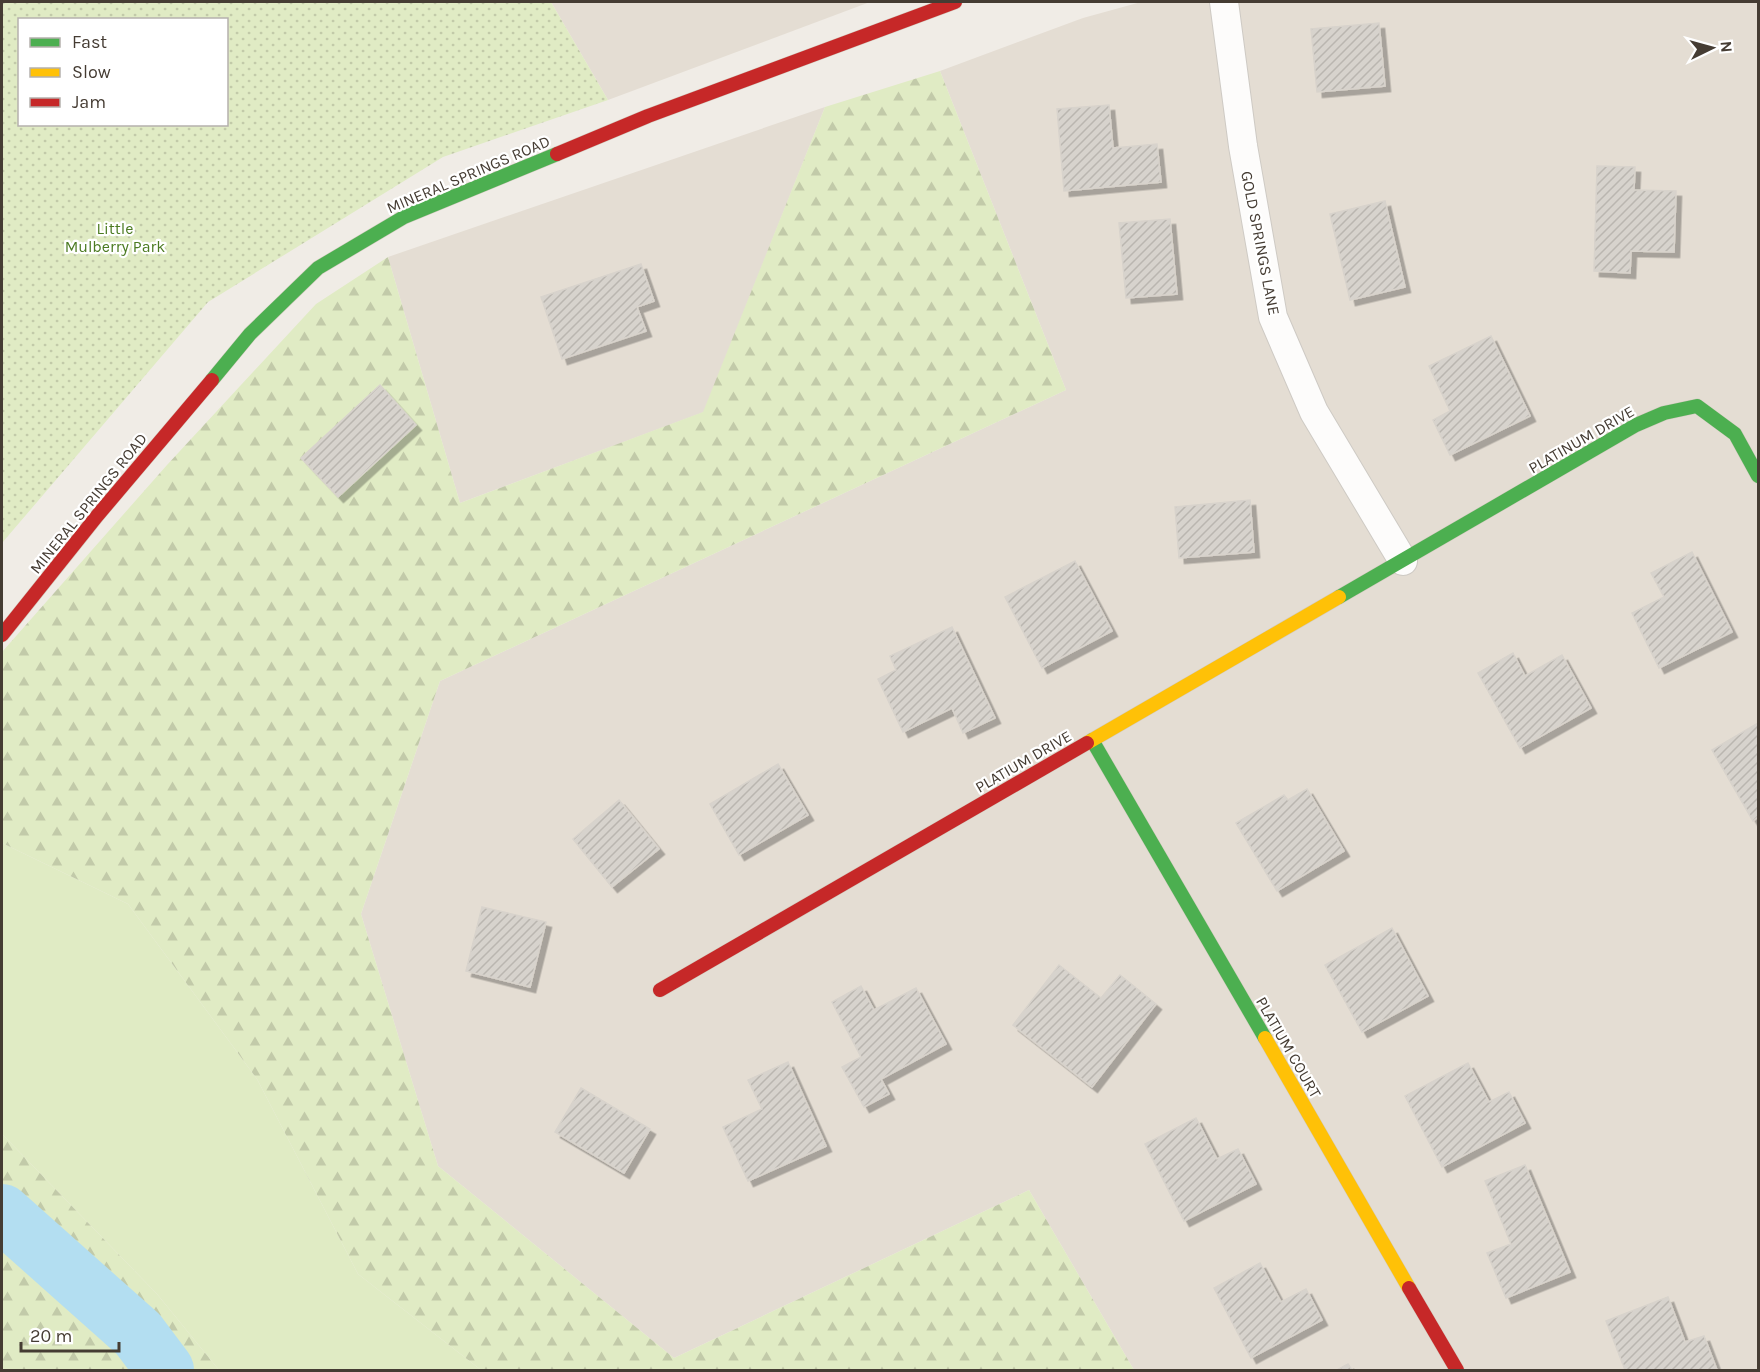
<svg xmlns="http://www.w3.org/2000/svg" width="1760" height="1372" font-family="Karla,sans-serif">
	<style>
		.residential { fill: #e4ddd3 }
		.green { fill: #e0ebc4 }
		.forest { fill: url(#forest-firs) }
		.park { fill: url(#park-dots); fill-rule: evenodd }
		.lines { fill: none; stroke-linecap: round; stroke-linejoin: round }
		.river { stroke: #b3def1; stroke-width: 58 }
		.building { fill: url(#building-hatch); stroke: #d8d3cc; stroke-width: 1.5; filter: url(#shadow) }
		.street-casing { stroke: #cecac4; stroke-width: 30 }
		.fast-casing { stroke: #d2cbbf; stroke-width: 15 }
		.slow-casing { stroke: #d2cbbf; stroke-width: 15 }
		.jam-casing { stroke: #d2cbbf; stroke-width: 15 }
		.street { stroke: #fdfcfb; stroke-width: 28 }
		.fast { stroke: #4caf50; stroke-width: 14 }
		.slow { stroke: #ffc107; stroke-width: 14 }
		.jam { stroke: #c62828; stroke-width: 14 }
		.labels { text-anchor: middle; stroke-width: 4.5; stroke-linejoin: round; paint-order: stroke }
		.street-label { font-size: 16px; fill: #453c33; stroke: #fff }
		.park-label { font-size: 16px; fill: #4c7b22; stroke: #fff }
	</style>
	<defs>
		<pattern id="forest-firs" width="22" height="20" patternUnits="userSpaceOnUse" patternTransform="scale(1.5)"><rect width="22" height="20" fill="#e0ebc4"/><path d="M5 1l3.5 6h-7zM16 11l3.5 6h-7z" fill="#c2caa9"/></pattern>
		<pattern id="park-dots" width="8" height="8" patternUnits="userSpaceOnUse" patternTransform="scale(1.5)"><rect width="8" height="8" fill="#e0ebc4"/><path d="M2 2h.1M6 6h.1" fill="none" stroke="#c2caa9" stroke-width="1.8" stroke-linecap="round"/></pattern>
		<pattern id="building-hatch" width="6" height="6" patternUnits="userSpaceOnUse" patternTransform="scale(1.5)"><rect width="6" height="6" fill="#d7d3cd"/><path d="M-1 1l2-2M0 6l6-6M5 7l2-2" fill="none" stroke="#bab6b0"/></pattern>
		<filter id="shadow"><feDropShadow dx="5.5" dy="5.5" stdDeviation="0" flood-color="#0004"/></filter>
	</defs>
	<rect width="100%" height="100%" fill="#f0ece6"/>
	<!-- residential -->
	<g class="residential">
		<polygon points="551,2 870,2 608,100"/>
		<polygon points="1141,2 1758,2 1758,1370 1134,1370 1029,1190 674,1358 438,1166 361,914 440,681 1066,390 940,71 1083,18"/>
		<polygon points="825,107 704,412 460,503 388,257"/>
	</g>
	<!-- green -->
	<polygon class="green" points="2,843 128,904 257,1079 358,1274 481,1370 219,1370 157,1294 2,1134"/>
	<!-- forest -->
	<g class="forest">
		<polygon points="940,71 1066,390 440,681 361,914 438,1166 674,1358 1029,1190 1134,1370 481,1370 358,1274 257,1079 128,904 2,843 2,652 167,465 316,304 388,257 460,503 703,412 825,107"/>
		<polygon points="2,1134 157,1294 219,1370 2,1370"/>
	</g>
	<!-- park -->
	<path class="park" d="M2,2H551L608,100L443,157L208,302L2,543ZM20,20H226V124H20Z"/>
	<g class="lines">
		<!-- river -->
		<polyline class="river" points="2,1213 138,1334 165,1370"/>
	</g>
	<!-- building -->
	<g class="building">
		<polygon points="1379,23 1385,86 1317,92 1311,29"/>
		<polygon points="1109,105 1113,148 1157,144 1161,182 1064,191 1057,109"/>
		<polygon points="1597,166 1635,167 1634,190 1676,191 1674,252 1631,251 1630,273 1594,271"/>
		<polygon points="1385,201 1405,287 1350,300 1330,214"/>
		<polygon points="1170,219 1177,294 1126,298 1119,223"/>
		<polygon points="641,264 654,301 637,307 646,331 562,359 541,297"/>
		<polygon points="1491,336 1530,416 1450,455 1433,420 1450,411 1429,366"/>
		<polygon points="380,385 416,425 338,497 301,458"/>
		<polygon points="1250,500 1254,552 1179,558 1175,507"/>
		<polygon points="1692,552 1732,632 1659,668 1632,613 1664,597 1651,573"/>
		<polygon points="1075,561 1112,631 1042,668 1005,597"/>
		<polygon points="952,627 995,718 963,733 952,708 903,732 878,679 896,670 890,656"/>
		<polygon points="1513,653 1525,676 1562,655 1591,708 1520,748 1478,673"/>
		<polygon points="1758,723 1758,817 1753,821 1712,750"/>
		<polygon points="778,764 808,815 739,855 710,804"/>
		<polygon points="1307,789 1344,851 1277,891 1236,823 1284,795 1288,800"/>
		<polygon points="619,800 659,849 612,887 573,839"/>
		<polygon points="482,907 546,922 530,987 466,971"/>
		<polygon points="1392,928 1428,996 1362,1032 1325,965"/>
		<polygon points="1059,965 1101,998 1120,975 1156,1004 1092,1087 1013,1025"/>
		<polygon points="861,986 874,1010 916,988 946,1044 881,1079 889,1094 864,1107 842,1067 861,1057 832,1002"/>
		<polygon points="788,1062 826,1146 748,1181 723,1127 762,1109 748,1080"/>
		<polygon points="1468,1063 1489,1102 1509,1092 1525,1123 1442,1167 1405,1096"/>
		<polygon points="581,1088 650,1129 624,1173 555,1132"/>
		<polygon points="1196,1118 1217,1159 1238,1149 1256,1184 1184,1221 1145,1144"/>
		<polygon points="1525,1165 1570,1272 1506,1298 1487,1253 1511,1244 1485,1181"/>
		<polygon points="1260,1263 1281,1302 1306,1289 1322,1320 1251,1358 1214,1288"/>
		<polygon points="1668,1297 1685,1342 1704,1336 1717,1370 1625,1370 1606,1321"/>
		<polygon points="1348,1364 1352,1370 1337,1370"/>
	</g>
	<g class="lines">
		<!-- street casing -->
		<g class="street-casing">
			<polyline id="street" points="1224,2 1243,146 1273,317 1314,412 1403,561"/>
		</g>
		<!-- fast casing -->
		<g class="fast-casing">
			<g id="fast">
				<polyline points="212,380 250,334 318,268 404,217 557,154"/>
				<polyline points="1339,597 1636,425 1664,413 1697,406 1735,434 1758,476"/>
				<polyline points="1092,740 1265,1038"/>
			</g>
		</g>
		<!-- slow casing -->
		<g class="slow-casing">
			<g id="slow">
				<polyline points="1087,743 1339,597"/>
				<polyline points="1265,1038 1409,1288"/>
			</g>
		</g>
		<!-- jam casing -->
		<g class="jam-casing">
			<g id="jam">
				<polyline points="557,154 648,116 955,2"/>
				<polyline points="2,635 97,516 212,380"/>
				<polyline points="660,990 1087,743"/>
				<polyline points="1409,1288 1457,1370"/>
			</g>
		</g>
		<!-- street -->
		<use href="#street" class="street"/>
		<!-- fast -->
		<use href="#fast" class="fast"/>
		<!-- slow -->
		<use href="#slow" class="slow"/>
		<!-- jam -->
		<use href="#jam" class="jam"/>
	</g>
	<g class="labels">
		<!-- street labels -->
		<g class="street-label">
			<text transform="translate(468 174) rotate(-23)" y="6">MINERAL SPRINGS ROAD</text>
			<text transform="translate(1261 243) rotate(79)" y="6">GOLD SPRINGS LANE</text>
			<text transform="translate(1581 439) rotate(-30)" y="6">PLATINUM DRIVE</text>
			<text transform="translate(88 503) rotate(-51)" y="6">MINERAL SPRINGS ROAD</text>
			<text transform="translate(1023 761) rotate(-30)" y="6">PLATIUM DRIVE</text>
			<text transform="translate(1289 1047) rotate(60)" y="6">PLATIUM COURT</text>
		</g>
		<!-- park labels -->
		<g class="park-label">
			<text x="115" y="234">Little<tspan x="115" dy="18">Mulberry Park</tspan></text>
		</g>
	</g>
	<!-- border -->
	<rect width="1760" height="1372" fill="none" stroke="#453c33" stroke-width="6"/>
	<!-- legend -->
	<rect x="18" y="18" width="210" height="108" fill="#ffffff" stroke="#b5b1ad" stroke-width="1.5"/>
	<rect x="30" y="38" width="30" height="9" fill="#4caf50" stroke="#b5b1ad" stroke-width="1.5"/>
	<text x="72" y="48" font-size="18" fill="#453c33">Fast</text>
	<rect x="30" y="68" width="30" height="9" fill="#ffc107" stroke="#b5b1ad" stroke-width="1.5"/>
	<text x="72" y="78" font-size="18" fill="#453c33">Slow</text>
	<rect x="30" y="98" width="30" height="9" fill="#c62828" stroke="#b5b1ad" stroke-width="1.5"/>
	<text x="72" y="108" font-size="18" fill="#453c33">Jam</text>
	<!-- north arrow -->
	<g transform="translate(1712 48) rotate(85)" stroke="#ffffff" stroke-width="4.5" paint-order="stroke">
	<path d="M0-4.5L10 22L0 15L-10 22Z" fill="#453c33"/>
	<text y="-9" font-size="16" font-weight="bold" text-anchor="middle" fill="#453c33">N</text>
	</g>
	<!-- scale -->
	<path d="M21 1342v9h98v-9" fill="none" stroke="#453c33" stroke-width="3"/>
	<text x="30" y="1342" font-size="18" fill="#453c33" stroke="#ffffff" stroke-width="4.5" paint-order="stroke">20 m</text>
</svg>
